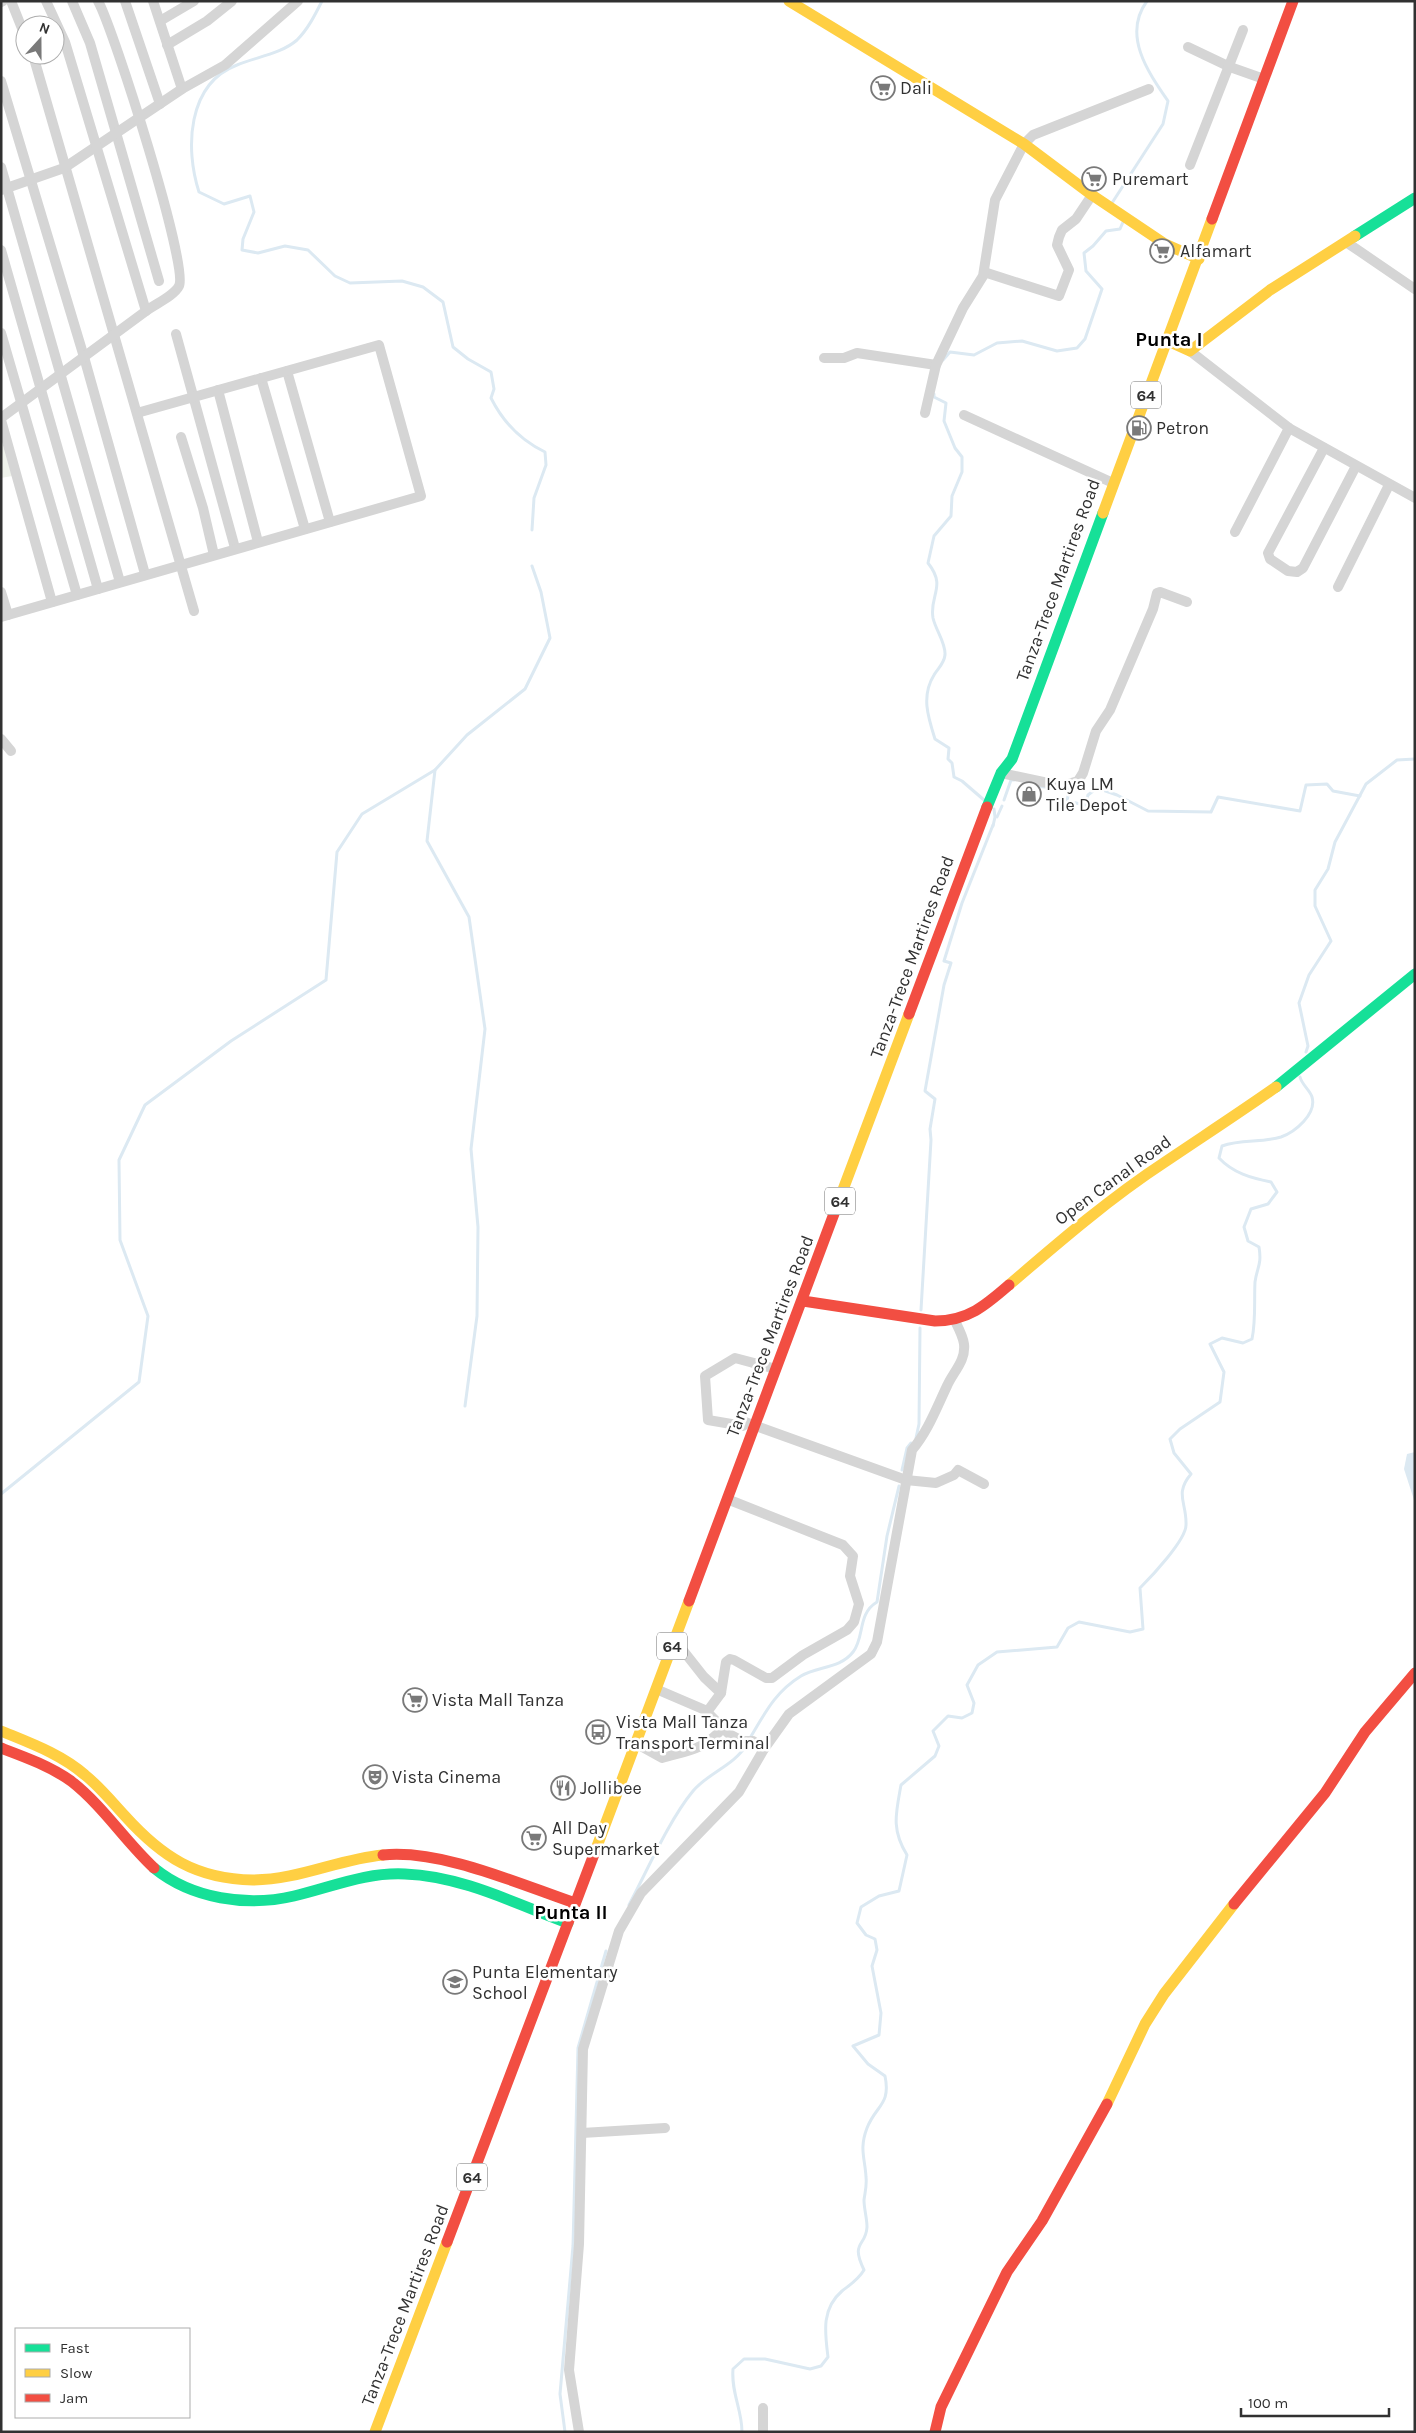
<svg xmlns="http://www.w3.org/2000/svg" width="1416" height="2433" font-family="Karla,sans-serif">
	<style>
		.green { fill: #f0f3ec }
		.water { fill: #dce9f2 }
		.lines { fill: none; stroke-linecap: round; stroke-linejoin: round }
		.stream { stroke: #dce9f2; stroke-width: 3 }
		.street { stroke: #d5d5d5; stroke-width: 10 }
		.fast { stroke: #16e098; stroke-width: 11 }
		.slow { stroke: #ffcf43; stroke-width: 11 }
		.jam { stroke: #f24e42; stroke-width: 11 }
		.labels { text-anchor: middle; stroke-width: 5; stroke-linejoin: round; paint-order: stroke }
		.shield { fill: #fff; stroke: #6f6f6f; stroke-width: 1 }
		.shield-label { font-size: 16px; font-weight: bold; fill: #313131 }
		.poi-label { font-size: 18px; fill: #313131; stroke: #fff; text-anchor: start }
		.street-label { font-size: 18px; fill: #313131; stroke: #fff }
		.quarter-label { font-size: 20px; font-weight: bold; fill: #000; stroke: #fff }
	</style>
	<rect width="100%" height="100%" fill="#fff"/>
	<!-- green -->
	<polygon class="green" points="1,439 12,476 1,478"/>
	<!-- water -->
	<polygon class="water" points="1415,1452 1415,1503 1404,1469 1407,1454"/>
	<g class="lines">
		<!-- stream -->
		<g class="stream">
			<path d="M322,1C315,15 308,29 297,40C281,54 256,57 237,65C187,84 185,149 199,192L224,204L250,196L254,212L243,239L242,250L258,253L285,246L308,250L335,276L350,283L402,281L423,287L443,302L453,347L468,359L491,372L494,389L491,398C503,422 520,440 545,452L546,465L534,498L532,530"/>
			<path d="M1112,203L1163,124L1168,101C1148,72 1122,35 1147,1"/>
			<polyline points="943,360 950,352 974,355 997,343 1022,341 1057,351 1077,348 1085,339 1102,289 1086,271 1084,253 1093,246 1106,231 1120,229 1123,222"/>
			<path d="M934,394V397L946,403L944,421L955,448L962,457V472L952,496L951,516L934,536L928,563C947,587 929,595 933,618C936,631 946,643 945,655C944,664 938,668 934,675C921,696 928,717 935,739L949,748L948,759L952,763L954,777L962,781L984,800"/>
			<polyline points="435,770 427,841 469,917 485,1029 471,1149 478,1227 477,1316 465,1406"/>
			<polyline points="1037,786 1052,788"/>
			<polyline points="1064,789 1069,791 1067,801 1085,805 1088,795 1097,788 1117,795 1148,811 1211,812 1218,797 1300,811 1306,785 1327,784 1333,791 1360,796"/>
			<polyline points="1004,800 1011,780 1014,780"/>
			<polyline points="997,817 1002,806"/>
			<polyline points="993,826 995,817 994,809"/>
			<polyline points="1306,1052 1308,1046 1299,1003 1309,975 1331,941 1315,906 1315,890 1328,869 1335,842 1366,784 1397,760 1415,759"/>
			<polyline points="921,1310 931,1140 930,1129 935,1099 925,1091 944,985 951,963 944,961 962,903 993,825"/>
			<polyline points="916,1438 919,1424 920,1328"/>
			<polyline points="902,1470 907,1448 911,1443"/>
			<polyline points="1,1494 139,1382 148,1316 120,1240 119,1160 145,1105 231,1041 326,980 337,852 362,814 435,770 467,735 525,689 550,638 541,592 532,566"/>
			<path d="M750,1738C765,1713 775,1692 801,1676C817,1666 840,1669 853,1652C865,1637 857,1614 877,1602L887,1536L899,1486"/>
			<path d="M629,1905C647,1871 669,1820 693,1791C709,1772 734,1766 747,1744"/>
			<polyline points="565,2432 560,2394 573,2246 578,2048 606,1951"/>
			<path d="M742,2432C742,2409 731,2393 733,2369L744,2359H765L810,2369L821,2366L828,2357C825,2333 821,2309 842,2291C851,2284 858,2280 864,2270C850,2241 866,2247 867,2227C867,2218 864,2209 864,2200C865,2192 867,2186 866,2177C865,2158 859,2149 867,2128C876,2105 891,2105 885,2076L868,2064L853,2046L879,2035L881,2013L872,1966L877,1950L875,1939L866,1935L857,1923L861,1907L879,1896L899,1891L907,1855C891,1829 896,1813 901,1785L935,1756L939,1746L933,1731L948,1716L962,1718L972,1713L974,1703L967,1685L978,1665L997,1652L1057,1647L1068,1628L1079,1622L1130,1632L1143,1629L1140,1588C1151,1577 1186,1540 1186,1525C1187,1503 1174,1494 1191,1474L1174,1453L1170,1439L1180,1429L1220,1402L1224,1372L1210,1344L1222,1338L1243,1343L1252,1339C1256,1320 1254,1302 1255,1282C1257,1267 1262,1265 1259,1247L1248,1241L1244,1227L1251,1209L1268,1204L1277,1192L1271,1182C1251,1178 1233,1173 1219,1158L1222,1146C1241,1139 1262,1143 1281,1137C1295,1132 1317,1114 1312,1097C1310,1090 1302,1085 1300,1077"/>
		</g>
		<!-- street -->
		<g class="street">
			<polyline points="11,1 25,36"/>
			<polyline points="72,1 90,43 159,281"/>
			<path d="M98,1C114,30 189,267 179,286C174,296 155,304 146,311"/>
			<polyline points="125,1 160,104"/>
			<polyline points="153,1 182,89"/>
			<polyline points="1,2 3,1"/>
			<polyline points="160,21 194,1"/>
			<polyline points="167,45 207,21 232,1"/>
			<polyline points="1188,47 1230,67 1264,79"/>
			<polyline points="33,55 194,611"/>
			<polyline points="1,81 84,357 145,574"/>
			<polyline points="1190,165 1243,30"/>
			<polyline points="1,167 120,582"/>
			<polyline points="1,190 64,168 182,89 225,65 298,1"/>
			<polyline points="1346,242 1415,289"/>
			<polyline points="1,250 98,589"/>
			<polyline points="984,272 1059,296 1069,270 1057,245 1059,237 1062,230 1076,219 1092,195"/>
			<polyline points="1,333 77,595"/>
			<polyline points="176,334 235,548"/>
			<polyline points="1190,351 1289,428 1415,498"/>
			<polyline points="824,358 844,358 857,353 936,365"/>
			<polyline points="287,371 330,522"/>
			<polyline points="261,378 305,529"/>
			<polyline points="218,390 258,542"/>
			<polyline points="925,413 936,365 963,308 983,276 995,200 1024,144 1033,135 1149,89"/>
			<polyline points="964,415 1113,483"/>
			<polyline points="1,418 146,311 65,42 46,1"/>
			<polyline points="1,420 52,602"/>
			<polyline points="181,437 203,508 214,555"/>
			<polyline points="1324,448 1268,553 1270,559 1288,571 1297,572 1303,568 1356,466"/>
			<polyline points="1235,532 1289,428"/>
			<polyline points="1338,587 1389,485"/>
			<polyline points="1,592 8,615"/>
			<polyline points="1,617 421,496 379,345 137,413"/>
			<polyline points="1,739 11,751"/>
			<polyline points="1001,773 1062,786 1078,781 1083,773 1096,731 1110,710 1153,609 1157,593 1160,592 1187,602"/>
			<polyline points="776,1369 735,1358 705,1376 708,1420 743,1426 745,1422 906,1480 936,1483 954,1475 958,1470 984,1484"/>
			<polyline points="674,1639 704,1677 721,1693 707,1712"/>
			<path d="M656,1689L705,1710L729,1734L742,1741H753L764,1749L789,1714L871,1654L877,1642L912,1450C928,1431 936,1409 947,1386C953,1372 966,1361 964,1344C963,1336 958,1327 954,1319"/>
			<polyline points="721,1693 726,1662 730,1659 734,1660 766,1678 772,1678 803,1655 847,1630 854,1622 859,1604 850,1576 853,1556 843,1545 727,1499"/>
			<path d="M635,1743L662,1758C690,1750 703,1750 723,1728"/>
			<polyline points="582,2133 665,2128"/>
			<polyline points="763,2408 763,2432"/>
			<polyline points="579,2432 569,2370 579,2244 583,2049 619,1931 641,1893 739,1792 764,1749"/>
		</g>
		<!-- fast -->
		<g class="fast">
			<polyline points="1355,236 1415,198"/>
			<polyline points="987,807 1001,773 1012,759 1103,513"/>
			<polyline points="1276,1087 1415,974"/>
			<path d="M154,1868C192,1899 247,1907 294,1896C332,1887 366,1872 405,1874C462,1876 516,1904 568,1923"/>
		</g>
		<!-- slow -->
		<g class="slow">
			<polyline points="789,1 1024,144 1092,195 1165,244 1199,259"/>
			<polyline points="1168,341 1190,351 1270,290 1355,236"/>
			<polyline points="1103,513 1212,219"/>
			<polyline points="835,1211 909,1014"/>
			<path d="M1009,1285C1059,1242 1110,1198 1165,1162C1202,1137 1239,1113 1276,1087"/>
			<path d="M1,1731C30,1743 61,1754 85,1775C100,1787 112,1802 125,1816C162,1857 196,1879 253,1880C298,1880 339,1859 383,1855"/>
			<polyline points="596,1849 689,1601"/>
			<polyline points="1107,2104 1145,2024 1164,1994 1234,1904"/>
			<polyline points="375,2432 447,2242"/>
		</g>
		<!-- jam -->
		<g class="jam">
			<polyline points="1212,219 1293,1"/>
			<polyline points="909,1014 987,807"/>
			<path d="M803,1301L935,1321C968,1321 986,1305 1009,1285"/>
			<polyline points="689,1601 835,1211"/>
			<path d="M1,1748C25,1757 50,1766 71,1781C103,1806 125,1841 154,1868"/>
			<path d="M383,1855C441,1849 519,1884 575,1903"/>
			<polyline points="1234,1904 1325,1793 1365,1732 1415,1673"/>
			<polyline points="447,2242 596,1849"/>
			<polyline points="935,2432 941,2407 1007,2272 1042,2221 1107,2104"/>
		</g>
	</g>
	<!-- icons -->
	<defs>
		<g id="supermarket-ring" transform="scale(1.25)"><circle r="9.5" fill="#fff" stroke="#797979" stroke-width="1.5"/><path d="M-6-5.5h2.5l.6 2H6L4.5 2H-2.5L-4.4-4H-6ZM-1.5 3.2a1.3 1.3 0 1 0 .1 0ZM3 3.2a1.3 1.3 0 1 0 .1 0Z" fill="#797979"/></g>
		<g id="fuel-ring" transform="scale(1.25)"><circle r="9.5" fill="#fff" stroke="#797979" stroke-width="1.5"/><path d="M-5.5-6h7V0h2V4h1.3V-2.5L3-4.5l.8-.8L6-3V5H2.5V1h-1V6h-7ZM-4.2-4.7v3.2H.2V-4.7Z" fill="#797979"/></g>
		<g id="shop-ring" transform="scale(1.25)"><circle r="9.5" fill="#fff" stroke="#797979" stroke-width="1.5"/><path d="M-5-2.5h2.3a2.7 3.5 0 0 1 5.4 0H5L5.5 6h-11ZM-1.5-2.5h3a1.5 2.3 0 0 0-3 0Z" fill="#797979"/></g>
		<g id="bus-ring" transform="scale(1.25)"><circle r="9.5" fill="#fff" stroke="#797979" stroke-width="1.5"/><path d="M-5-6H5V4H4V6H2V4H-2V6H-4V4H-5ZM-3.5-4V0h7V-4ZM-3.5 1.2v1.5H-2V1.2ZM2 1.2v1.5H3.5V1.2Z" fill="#797979"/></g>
		<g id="theatre-ring" transform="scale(1.25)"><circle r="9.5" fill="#fff" stroke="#797979" stroke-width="1.5"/><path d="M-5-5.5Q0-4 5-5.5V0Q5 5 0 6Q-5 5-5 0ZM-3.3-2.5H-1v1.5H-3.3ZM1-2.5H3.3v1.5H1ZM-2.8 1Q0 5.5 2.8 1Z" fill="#797979"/></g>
		<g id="restaurant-ring" transform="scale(1.25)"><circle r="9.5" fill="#fff" stroke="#797979" stroke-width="1.5"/><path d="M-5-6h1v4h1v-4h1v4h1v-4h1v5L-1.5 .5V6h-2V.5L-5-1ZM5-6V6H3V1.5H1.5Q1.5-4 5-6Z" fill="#797979"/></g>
		<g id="school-ring" transform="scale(1.25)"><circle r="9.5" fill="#fff" stroke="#797979" stroke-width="1.5"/><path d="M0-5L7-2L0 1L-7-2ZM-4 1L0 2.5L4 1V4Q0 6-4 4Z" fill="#797979"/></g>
	</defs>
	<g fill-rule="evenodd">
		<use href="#supermarket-ring" x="883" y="88"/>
		<use href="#supermarket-ring" x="1094" y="179"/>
		<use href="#supermarket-ring" x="1162" y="251"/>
		<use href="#fuel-ring" x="1139" y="428"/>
		<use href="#shop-ring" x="1029" y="794"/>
		<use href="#supermarket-ring" x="415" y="1700"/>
		<use href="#bus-ring" x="598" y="1732"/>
		<use href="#theatre-ring" x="375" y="1777"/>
		<use href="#restaurant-ring" x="563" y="1788"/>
		<use href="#supermarket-ring" x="534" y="1838"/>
		<use href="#school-ring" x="455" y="1982"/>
	</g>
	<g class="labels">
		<!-- shield labels -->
		<g class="shield">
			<rect x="1131" y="381.5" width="30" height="27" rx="4"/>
			<rect x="825" y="1187.5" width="30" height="27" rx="4"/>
			<rect x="657" y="1632.5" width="30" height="27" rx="4"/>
			<rect x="457" y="2163.5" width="30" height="27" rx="4"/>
		</g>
		<g class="shield-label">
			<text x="1146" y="401">64</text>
			<text x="840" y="1207">64</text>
			<text x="672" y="1652">64</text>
			<text x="472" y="2183">64</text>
		</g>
		<!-- poi labels -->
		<g class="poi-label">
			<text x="900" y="94">Dali</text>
			<text x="1112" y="185">Puremart</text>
			<text x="1180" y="257">Alfamart</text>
			<text x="1156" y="434">Petron</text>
			<text x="1046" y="790">Kuya LM<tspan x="1046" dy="21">Tile Depot</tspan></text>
			<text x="432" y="1706">Vista Mall Tanza</text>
			<text x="616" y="1728">Vista Mall Tanza<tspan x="616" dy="21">Transport Terminal</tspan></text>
			<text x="392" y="1783">Vista Cinema</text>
			<text x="580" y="1794">Jollibee</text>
			<text x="552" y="1834">All Day<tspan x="552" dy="21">Supermarket</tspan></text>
			<text x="472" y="1978">Punta Elementary<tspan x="472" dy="21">School</tspan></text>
		</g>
		<!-- street labels -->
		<g class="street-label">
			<text transform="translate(1058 580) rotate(-70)" y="6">Tanza-Trece Martires Road</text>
			<text transform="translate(912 957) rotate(-70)" y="6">Tanza-Trece Martires Road</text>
			<text transform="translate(1113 1180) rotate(-36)" y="6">Open Canal Road</text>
			<text transform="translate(770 1336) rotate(-69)" y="6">Tanza-Trece Martires Road</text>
			<text transform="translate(405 2305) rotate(-69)" y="6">Tanza-Trece Martires Road</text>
		</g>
		<!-- quarter labels -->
		<g class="quarter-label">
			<text x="1169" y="346">Punta I</text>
			<text x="571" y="1919">Punta II</text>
		</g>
	</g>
	<!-- border -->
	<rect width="1416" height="2433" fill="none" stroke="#313131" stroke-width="5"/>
	<!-- legend -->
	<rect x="15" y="2328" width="175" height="90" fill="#ffffff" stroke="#adadad"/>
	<rect x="25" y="2344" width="25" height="8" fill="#16e098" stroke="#adadad"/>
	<text x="60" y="2353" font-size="15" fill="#313131">Fast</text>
	<rect x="25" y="2369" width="25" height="8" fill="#ffcf43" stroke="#adadad"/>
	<text x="60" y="2378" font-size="15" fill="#313131">Slow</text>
	<rect x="25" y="2394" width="25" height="8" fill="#f24e42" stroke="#adadad"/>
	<text x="60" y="2403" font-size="15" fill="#313131">Jam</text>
	<!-- north arrow -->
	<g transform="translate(40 40) rotate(21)"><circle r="24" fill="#ffffff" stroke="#adadad"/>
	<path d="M0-4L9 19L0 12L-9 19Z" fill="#797979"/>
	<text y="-8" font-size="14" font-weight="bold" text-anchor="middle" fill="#313131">N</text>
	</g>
	<!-- scale -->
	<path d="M1241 2408v8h148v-8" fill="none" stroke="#313131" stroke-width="2.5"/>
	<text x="1248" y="2408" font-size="15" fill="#313131" stroke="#ffffff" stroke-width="4" paint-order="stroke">100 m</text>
</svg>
